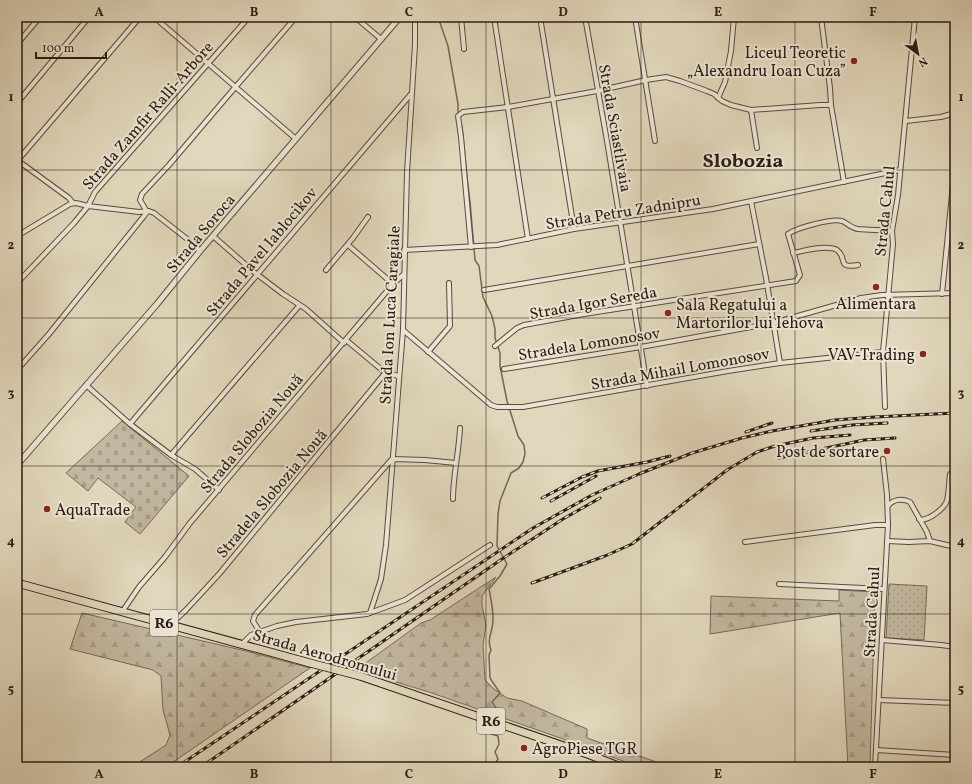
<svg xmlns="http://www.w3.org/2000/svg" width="972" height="784" font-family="Vollkorn,serif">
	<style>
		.forest { fill: url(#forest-firs); stroke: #766a5a }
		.cemetery { fill: url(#cemetery-stones); stroke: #766a5a }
		.park { fill: url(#park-dots); stroke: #766a5a }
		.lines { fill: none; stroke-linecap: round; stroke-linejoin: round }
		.stream { stroke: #726757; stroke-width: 1.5 }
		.minor-casing { stroke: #574c3f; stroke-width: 6 }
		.tertiary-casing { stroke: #574c3f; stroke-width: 7 }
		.trunk-casing { stroke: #291d15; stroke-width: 9 }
		.minor { stroke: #ece5d3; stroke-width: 4 }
		.tertiary { stroke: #ece5d3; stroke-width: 5 }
		.trunk { stroke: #e1d7bc; stroke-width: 7 }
		.rail-casing { stroke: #291d15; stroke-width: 3 }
		.rail { stroke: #ece5d3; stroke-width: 1.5; stroke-dasharray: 4.5; stroke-linecap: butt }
		.trunk-bridge-casing { stroke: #291d15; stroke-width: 9; stroke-linecap: butt }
		.trunk-bridge { stroke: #e1d7bc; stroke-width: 7 }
		.grid { fill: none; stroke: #291d15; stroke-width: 1; stroke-opacity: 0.55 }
		.poi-dot { fill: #8f2418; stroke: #ece5d3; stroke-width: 1.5 }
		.labels { text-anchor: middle; stroke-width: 4; stroke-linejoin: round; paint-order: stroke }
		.shield { fill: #ece5d3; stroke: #64594e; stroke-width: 1 }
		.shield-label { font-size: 15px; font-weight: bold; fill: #291d15 }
		.poi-label { font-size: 16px; fill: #291d15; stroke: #ece5d3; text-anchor: end }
		.street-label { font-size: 16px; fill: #291d15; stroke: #ece5d3 }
		.district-label { font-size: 20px; font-weight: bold; fill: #291d15; stroke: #ece5d3 }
		.neatline { fill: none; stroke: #291d15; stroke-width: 1.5 }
		.grid-label { font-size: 13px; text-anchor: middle; font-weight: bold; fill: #291d15 }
	</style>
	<defs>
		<pattern id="forest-firs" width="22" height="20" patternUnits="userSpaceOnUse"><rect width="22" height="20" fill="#c2b7a0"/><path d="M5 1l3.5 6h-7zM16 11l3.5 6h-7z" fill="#a79d89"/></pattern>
		<pattern id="cemetery-stones" width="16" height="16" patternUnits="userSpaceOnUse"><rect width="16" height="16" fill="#c2b7a0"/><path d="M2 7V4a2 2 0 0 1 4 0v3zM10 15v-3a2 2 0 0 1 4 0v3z" fill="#a79d89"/></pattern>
		<pattern id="park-dots" width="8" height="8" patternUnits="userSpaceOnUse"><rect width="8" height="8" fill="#c2b7a0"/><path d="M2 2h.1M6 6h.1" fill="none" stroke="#a79d89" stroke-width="1.8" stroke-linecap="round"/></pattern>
	</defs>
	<rect width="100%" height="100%" fill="#e1d7bc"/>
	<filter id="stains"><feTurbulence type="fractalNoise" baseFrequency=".005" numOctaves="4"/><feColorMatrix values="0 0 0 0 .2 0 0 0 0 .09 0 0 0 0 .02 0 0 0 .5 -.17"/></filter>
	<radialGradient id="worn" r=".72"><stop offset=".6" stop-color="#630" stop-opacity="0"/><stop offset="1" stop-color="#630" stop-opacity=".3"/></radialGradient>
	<!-- forest -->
	<g class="forest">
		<polygon points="496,577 482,596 482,605 486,625 483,645 485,680 494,689 507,698 522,701 587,729 587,738 671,767 639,767 569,741 429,692 356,670 421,623 430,620"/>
		<polygon points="839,590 875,592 870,767 848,767 840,613 710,634 711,596 839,601"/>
		<polygon points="82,613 246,651 310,668 166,767 132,767 166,745 170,735 163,710 161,676 153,670 70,649"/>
	</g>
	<!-- cemetery -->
	<polygon class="cemetery" points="122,421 189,476 140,534 125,522 136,507 98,478 88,491 66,473"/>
	<!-- park -->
	<polygon class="park" points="889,584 927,586 924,640 886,638"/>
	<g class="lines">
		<!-- stream -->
		<g class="stream">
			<polyline points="438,17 448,46 458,104 458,112"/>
			<path d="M460,122L462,127L467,177L470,202L475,260L479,266L483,297L492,316L495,329V338L500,353V366L507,401L518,436L524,445L525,454L523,462L519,468L511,473L500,501L498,514L497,546L507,564L500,576L489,589C491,599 493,609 493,618C494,631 486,637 491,650L489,655L490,678L500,693L492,702L496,708L492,719"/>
			<polyline points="491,723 490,728 491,734 498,736 499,744 495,752 498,759 493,767"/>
		</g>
		<!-- minor casing -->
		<g class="minor-casing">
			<g id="minor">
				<polyline points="154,17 296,139"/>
				<polyline points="355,17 381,39"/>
				<polyline points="461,17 464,49"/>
				<polyline points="494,17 528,239"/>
				<polyline points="540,17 574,229"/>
				<polyline points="585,17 607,141 647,386"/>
				<polyline points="635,17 655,141"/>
				<polyline points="821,17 830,88 831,105 844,182"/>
				<polyline points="17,19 30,17"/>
				<polyline points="17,44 40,17"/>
				<polyline points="953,46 953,70 955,73"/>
				<polyline points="718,98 725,82 731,51 734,17"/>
				<polyline points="17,103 89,17"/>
				<polyline points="751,110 757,148"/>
				<polyline points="906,121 941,117 955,113"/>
				<polyline points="17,160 69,198 73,203"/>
				<polyline points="18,160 140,17"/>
				<polyline points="751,201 766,278 780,363"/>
				<polyline points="17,236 70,204 76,203 88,206 95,192 249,17"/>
				<polyline points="213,236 254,272 283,294 306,309 344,343"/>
				<polyline points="948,238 955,237"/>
				<polyline points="348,245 393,284"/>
				<polyline points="471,247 461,137 458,116 463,112 508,107 597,91 646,80 666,77 680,81 707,91 714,94 722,101 731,105 751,110 820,105 831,105"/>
				<polyline points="404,250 497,245 574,229 713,209 900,170"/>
				<path d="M793,253C803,251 828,244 837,250C848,258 836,269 858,265"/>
				<polyline points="326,270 353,238 368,217"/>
				<polyline points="17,283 74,223 88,206 139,212 149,211 154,213 191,242 200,251"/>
				<polyline points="484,290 759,244"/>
				<polyline points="942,294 955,164"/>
				<polyline points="403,330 491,405 497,407 523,407 728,371 780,363 883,352"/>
				<polyline points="346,340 382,370 386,372 398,376"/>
				<path d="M495,346L517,328L524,325L584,314L796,281L800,275L788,234C796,228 832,218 842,221C847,223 851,228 858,229C869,230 881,230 892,231"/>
				<polyline points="428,352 450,326 449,283"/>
				<polyline points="504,369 641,347 773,323 861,298 882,295 955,293"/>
				<polyline points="17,370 49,334 144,216 147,212 140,200 142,194 169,165 226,98 296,17"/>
				<polyline points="86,385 130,424 171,455 195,469 219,490"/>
				<polyline points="885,407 883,352 893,244 892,231 898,195 915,17"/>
				<polyline points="130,424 411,94"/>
				<polyline points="171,455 299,306"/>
				<path d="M453,499C453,475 459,452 460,428"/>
				<path d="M888,506C893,499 903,498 910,502L927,532L930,541"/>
				<path d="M919,519C927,522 942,510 946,503C949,497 949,481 950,474"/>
				<polyline points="887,541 909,542 930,541 955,547"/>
				<polyline points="745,542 875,525 888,525"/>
				<polyline points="779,584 884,589"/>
				<polyline points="122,612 139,587 165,557 190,523 393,284 404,274"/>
				<polyline points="370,613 381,579 386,545 403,330 407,172 415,45 415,17"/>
				<polyline points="170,625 186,610 220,573 386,372"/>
				<polyline points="260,632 253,621 255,615 392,459 425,460 456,463"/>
				<polyline points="882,640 941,645 955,647"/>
				<polyline points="242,644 251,635 277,626 296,622 367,614 405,600 490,545"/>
				<polyline points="879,700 955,703"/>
				<polyline points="876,750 955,755"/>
				<polyline points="875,767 888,525 887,495 883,459"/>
			</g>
		</g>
		<!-- tertiary casing -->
		<g class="tertiary-casing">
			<polyline id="tertiary" points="17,465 157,304 200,251 400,17"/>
		</g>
		<!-- trunk casing -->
		<g class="trunk-casing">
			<g id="trunk">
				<polyline points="17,583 310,663"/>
				<polyline points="360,676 590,755 621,767"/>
			</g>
		</g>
		<!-- minor -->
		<use href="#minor" class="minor"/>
		<!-- tertiary -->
		<use href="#tertiary" class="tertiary"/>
		<!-- trunk -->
		<use href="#trunk" class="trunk"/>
		<!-- rail casing -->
		<g class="rail-casing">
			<g id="rail">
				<polyline points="811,431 852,425 887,423"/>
				<polyline points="746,432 772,423"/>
				<polyline points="779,458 864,440 895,438"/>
				<polyline points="542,498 582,477 598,471 647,462 670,456"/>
				<polyline points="551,501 596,476"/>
				<polyline points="532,583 605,556 632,544 727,470 757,452 775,446 813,438 850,435"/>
				<polyline points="177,767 533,528 592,495 639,474 692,453 742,438 772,431 835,420 875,417 955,413"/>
				<polyline points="201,767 502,559 563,519 600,498"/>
			</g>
		</g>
		<!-- rail -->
		<use href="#rail" class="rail"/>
		<!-- trunk-bridge casing -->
		<g class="trunk-bridge-casing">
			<polyline id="trunk-bridge" points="310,663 360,676"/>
		</g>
		<!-- trunk-bridge -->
		<use href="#trunk-bridge" class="trunk-bridge"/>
	</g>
	<!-- grid -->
	<path class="grid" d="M177,17V767M331,17V767M486,17V767M641,17V767M795,17V767M17,170H955M17,318H955M17,466H955M17,614H955"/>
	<!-- markers -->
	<g class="poi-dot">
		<circle cx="854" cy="61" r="4"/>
		<circle cx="876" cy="287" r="4"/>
		<circle cx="668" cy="313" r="4"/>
		<circle cx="923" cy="354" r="4"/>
		<circle cx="887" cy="451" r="4"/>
		<circle cx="47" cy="509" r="4"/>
		<circle cx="524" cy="748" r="4"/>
	</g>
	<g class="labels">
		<!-- shield labels -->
		<g class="shield">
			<rect x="150" y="610" width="28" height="26" rx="3"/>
			<rect x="477" y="708" width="28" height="26" rx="3"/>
		</g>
		<g class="shield-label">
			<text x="164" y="628">R6</text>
			<text x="491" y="726">R6</text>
		</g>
		<!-- poi labels -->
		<g class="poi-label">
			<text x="846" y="58">Liceul Teoretic<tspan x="846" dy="18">„Alexandru Ioan Cuza”</tspan></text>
			<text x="876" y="309" text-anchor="middle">Alimentara</text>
			<text x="676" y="310" text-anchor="start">Sala Regatului a<tspan x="676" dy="18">Martorilor lui Iehova</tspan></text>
			<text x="915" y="360">VAV-Trading</text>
			<text x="879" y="457">Post de sortare</text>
			<text x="55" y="515" text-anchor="start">AquaTrade</text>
			<text x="532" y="754" text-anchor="start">AgroPiese TGR</text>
		</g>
		<!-- street labels -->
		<g class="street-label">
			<text transform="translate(147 115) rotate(-49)" y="6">Strada Zamfir Ralli-Arbore</text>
			<text transform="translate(616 128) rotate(80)" y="6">Strada Sciastlivaia</text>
			<text transform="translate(623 211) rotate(-9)" y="6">Strada Petru Zadnipru</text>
			<text transform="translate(884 211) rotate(-84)" y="6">Strada Cahul</text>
			<text transform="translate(200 233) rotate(-50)" y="6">Strada Soroca</text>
			<text transform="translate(261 251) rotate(-50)" y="6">Strada Pavel Iablocikov</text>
			<text transform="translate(593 302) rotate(-10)" y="6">Strada Igor Sereda</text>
			<text transform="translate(389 315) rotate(-87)" y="6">Strada Ion Luca Caragiale</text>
			<text transform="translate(589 343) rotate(-9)" y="6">Stradela Lomonosov</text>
			<text transform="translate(680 368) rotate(-10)" y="6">Strada Mihail Lomonosov</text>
			<text transform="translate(251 433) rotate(-50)" y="6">Strada Slobozia Nouă</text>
			<text transform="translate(271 493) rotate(-50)" y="6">Stradela Slobozia Nouă</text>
			<text transform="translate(871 612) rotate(-87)" y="6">Strada Cahul</text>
			<text transform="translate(325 654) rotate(16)" y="6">Strada Aerodromului</text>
		</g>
		<!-- district labels -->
		<g class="district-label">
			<text x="743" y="167">Slobozia</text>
		</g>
	</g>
	<!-- margin -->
	<rect width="972" height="784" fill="none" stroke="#e1d7bc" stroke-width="44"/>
	<!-- north arrow -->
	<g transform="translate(918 54) rotate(148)" stroke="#ece5d3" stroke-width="3" paint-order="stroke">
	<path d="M0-3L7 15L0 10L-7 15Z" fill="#291d15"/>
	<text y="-6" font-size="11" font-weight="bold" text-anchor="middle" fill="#291d15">N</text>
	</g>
	<!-- scale -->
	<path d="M36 52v6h70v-6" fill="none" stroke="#291d15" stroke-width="2"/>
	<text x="42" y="52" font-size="12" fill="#291d15" stroke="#ece5d3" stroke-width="3" paint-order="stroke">100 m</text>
	<rect x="22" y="22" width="928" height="740" class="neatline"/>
	<g class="grid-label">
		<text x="99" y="16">A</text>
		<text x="254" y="16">B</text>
		<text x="409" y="16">C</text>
		<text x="563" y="16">D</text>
		<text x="718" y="16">E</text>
		<text x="873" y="16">F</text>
		<text x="11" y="101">1</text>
		<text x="961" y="101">1</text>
		<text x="11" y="249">2</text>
		<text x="961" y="249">2</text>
		<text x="11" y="397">3</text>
		<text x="961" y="397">3</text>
		<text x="11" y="545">4</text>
		<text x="961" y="545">4</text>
		<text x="11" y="693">5</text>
		<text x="961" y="693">5</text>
		<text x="99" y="778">A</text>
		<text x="254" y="778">B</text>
		<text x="409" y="778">C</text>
		<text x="563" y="778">D</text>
		<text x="718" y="778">E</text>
		<text x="873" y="778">F</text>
	</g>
	<rect width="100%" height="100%" filter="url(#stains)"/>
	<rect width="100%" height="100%" fill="url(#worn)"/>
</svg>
